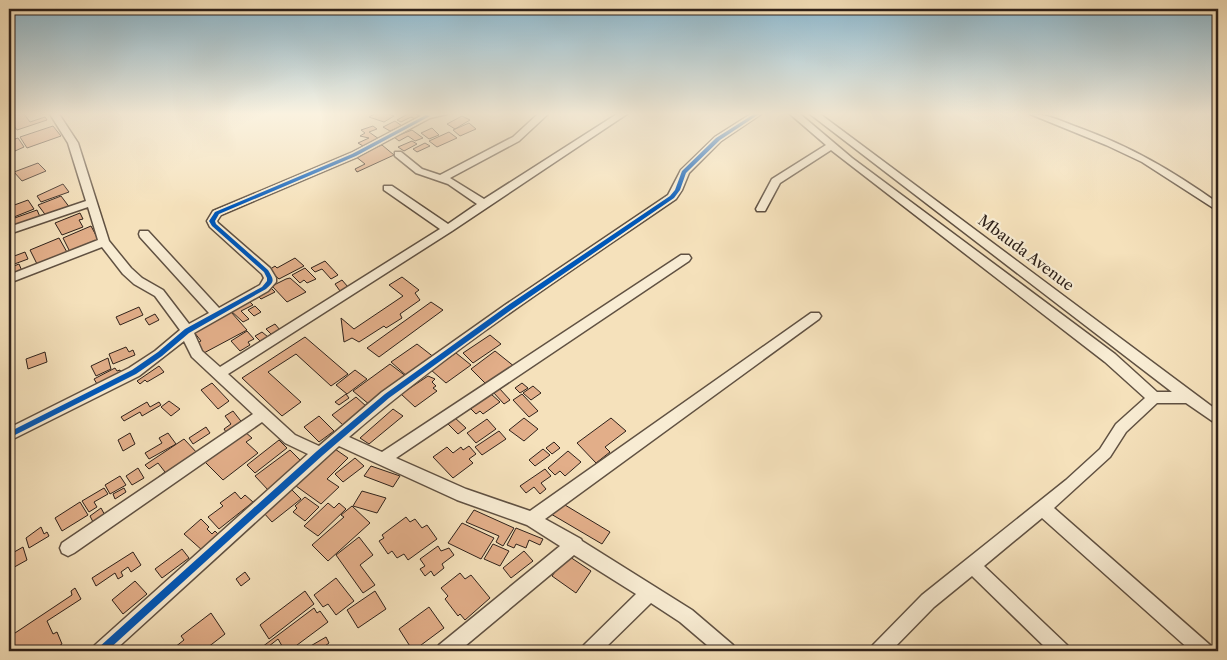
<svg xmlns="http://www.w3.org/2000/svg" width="1227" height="660" font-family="'Libre Caslon Text',serif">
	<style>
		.building { fill: #e2ae89; stroke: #2e211a }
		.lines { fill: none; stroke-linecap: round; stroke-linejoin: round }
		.minor-casing { stroke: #605142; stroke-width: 3 }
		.minor { fill: #f8ecd3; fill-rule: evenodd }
		.cycleway-casing { stroke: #f8ecd3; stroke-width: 3 }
		.cycleway { fill: #0057b8; fill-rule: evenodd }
		.labels { text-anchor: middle; stroke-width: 4.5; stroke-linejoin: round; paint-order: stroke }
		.street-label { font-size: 15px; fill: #2e211a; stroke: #f8ecd3 }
	</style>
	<rect width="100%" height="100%" fill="#f5e1bb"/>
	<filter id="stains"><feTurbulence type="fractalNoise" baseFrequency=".004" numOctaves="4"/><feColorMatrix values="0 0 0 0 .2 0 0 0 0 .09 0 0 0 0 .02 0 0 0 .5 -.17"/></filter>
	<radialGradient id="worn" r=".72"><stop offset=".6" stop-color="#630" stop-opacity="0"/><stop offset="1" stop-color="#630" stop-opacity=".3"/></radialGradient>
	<!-- building -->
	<g class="building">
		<polygon points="9,114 24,114 30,122 45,117 47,120 17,130 9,119"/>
		<polygon points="374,114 389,114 394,116 384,122 369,117"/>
		<polygon points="408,114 416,114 422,117 417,120 411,117 401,122 397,120"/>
		<polygon points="462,116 470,120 455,129 447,124"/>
		<polygon points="395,121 402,126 390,131 383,127"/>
		<polygon points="469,123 476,129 460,136 453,130"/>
		<polygon points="53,126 61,136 27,148 20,137"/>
		<polygon points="373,126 377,129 369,132 379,139 363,146 358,143 369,138 360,136 365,133 361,130"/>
		<polygon points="432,128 439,135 429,139 421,133"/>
		<polygon points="412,130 423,138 415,141 408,136 399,141 394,137"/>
		<polygon points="449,132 457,138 437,147 429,141"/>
		<polygon points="18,138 24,147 15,151 9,141"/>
		<polygon points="412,141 417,144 404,151 398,147"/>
		<polygon points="425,143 430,146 417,152 413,149"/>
		<polygon points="382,145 394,155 357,172 355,169 365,164 355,156"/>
		<polygon points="38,163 46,171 22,181 14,172"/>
		<polygon points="63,184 69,192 41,202 37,196"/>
		<polygon points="61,196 70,208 47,217 38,205"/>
		<polygon points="28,200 34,209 9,219 9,207"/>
		<polygon points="37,210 41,219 9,231 9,220"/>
		<polygon points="80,213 83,219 79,220 83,227 62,235 55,223"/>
		<polygon points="91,226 99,241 70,252 63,238"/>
		<polygon points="59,238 68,254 38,266 30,250"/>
		<polygon points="25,252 28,259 9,266 9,258"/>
		<polygon points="295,258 304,266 279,279 269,270 275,266 277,268"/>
		<polygon points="325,261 338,275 331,279 322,269 315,272 311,268"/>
		<polygon points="19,264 22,271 9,276 9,268"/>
		<polygon points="305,268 316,279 307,283 304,280 300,283 292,275"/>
		<polygon points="402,277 419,290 415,293 420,300 400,314 402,318 386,328 384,326 359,342 352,338 344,342 341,318 354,329 403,296 389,285"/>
		<polygon points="290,278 306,292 287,302 272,286 286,279"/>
		<polygon points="342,280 348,287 340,291 335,284"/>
		<polygon points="270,287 275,292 261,299 256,294"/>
		<polygon points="248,300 253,305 241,311 249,319 243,322 230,310"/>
		<polygon points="431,302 443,310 379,357 367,348"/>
		<polygon points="255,306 261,312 254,316 248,310"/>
		<polygon points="139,307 143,315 120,325 116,317"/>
		<polygon points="231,312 247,330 202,354 195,344 201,341 194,332"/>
		<polygon points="155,314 159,320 149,325 145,319"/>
		<polygon points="275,324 280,330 272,335 266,329"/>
		<polygon points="247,331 254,339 248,342 250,345 240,351 231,341"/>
		<polygon points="262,332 268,337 261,342 255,336"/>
		<polygon points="490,335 501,344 473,363 463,353"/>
		<polygon points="305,337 348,374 331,386 296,354 268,372 301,402 282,416 242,378"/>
		<polygon points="417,344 435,358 408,377 391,362"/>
		<polygon points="126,347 129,352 133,350 135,355 113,364 109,354"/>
		<polygon points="495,351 515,367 488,386 471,369"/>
		<polygon points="45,352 47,362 28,369 26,359"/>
		<polygon points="456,353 471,365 446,383 431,370"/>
		<polygon points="108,358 111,369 96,376 91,366"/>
		<polygon points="390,364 407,377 370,405 353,391"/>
		<polygon points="159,366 164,372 147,382 145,380 140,384 137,381"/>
		<polygon points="115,368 117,371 120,370 122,375 97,384 94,379"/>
		<polygon points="355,370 367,379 347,394 336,385"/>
		<polygon points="428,376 435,379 432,382 436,386 433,388 437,391 415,407 401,394"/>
		<polygon points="212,383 229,401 218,409 201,390"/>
		<polygon points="522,383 528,388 520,393 515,388"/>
		<polygon points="533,386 541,393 531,400 523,393"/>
		<polygon points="499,388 510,400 504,404 493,392"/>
		<polygon points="346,394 349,398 339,405 335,402"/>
		<polygon points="491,394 500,402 483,414 480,411 476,414 470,408"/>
		<polygon points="522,394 538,411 529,417 513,400"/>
		<polygon points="356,397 367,407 343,425 332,415"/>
		<polygon points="169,401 180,409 171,416 161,407"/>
		<polygon points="147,402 150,407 159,402 161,405 142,416 140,412 124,421 121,417"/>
		<polygon points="393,409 403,416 369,444 360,438"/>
		<polygon points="233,411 244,425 228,435 224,429 231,424 225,416"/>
		<polygon points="319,416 334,431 319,442 304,427"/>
		<polygon points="454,417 466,428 458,434 446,422"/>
		<polygon points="524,418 538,429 524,441 509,430"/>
		<polygon points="611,418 626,431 605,447 610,452 596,463 577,443"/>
		<polygon points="487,419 496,429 476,443 467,433"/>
		<polygon points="206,427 210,433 193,444 189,438"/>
		<polygon points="244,431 252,438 246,442 258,453 223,480 204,461"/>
		<polygon points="499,431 506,439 482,455 475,447"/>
		<polygon points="130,433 135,444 123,451 118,440"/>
		<polygon points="168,433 176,444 149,459 145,453 162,443 159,438"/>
		<polygon points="184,439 199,455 159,483 156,479 165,472 158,463 149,469 145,465"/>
		<polygon points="279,440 287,448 255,473 247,465"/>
		<polygon points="554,442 560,448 552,454 546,448"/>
		<polygon points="469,446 476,454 469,459 473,463 453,478 433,457 447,447 453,453 461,447 463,450"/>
		<polygon points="335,449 348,458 327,479 339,487 321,504 296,486"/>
		<polygon points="543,449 550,455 535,466 529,460"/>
		<polygon points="290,450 304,464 269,491 255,476"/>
		<polygon points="568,451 581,462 565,476 560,471 555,475 548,468"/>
		<polygon points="355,458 364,466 343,482 335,474"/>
		<polygon points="371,466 400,476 393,487 364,476"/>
		<polygon points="138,468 144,478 132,485 126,476"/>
		<polygon points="545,469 551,476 541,483 546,489 540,494 534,487 526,493 520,486"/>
		<polygon points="120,476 126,485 110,494 105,485"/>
		<polygon points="104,488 108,494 94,502 97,507 89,512 82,501"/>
		<polygon points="124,488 126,492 115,499 113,494"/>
		<polygon points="292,490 301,499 272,522 263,512"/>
		<polygon points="362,491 386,498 377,513 353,506"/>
		<polygon points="235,492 241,499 245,495 253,502 219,529 208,517 223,506 220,503"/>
		<polygon points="305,497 319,507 305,521 293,512 297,508 295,506"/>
		<polygon points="80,502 88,515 62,531 55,518"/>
		<polygon points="560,502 610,532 602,544 551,514"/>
		<polygon points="328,503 334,508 339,503 346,509 318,536 304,526"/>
		<polygon points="352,506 370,523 328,561 312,545 344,517 341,515"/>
		<polygon points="101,508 107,519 95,526 90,516"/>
		<polygon points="474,510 514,528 503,546 496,542 499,536 466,522"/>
		<polygon points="406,517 410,522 415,519 422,528 427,525 437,539 408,560 404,554 397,558 392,551 388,554 379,541 384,538 382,535"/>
		<polygon points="201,519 209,527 207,529 212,534 215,531 220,536 203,551 184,534"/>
		<polygon points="462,523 494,538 481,559 448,543"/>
		<polygon points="41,527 44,534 47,532 49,536 29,548 26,538"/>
		<polygon points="516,528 543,539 540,545 529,540 526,548 516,544 514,548 507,545"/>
		<polygon points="359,537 373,555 360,565 375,585 363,593 336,555"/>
		<polygon points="493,544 509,551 500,566 484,559"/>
		<polygon points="438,546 441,551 449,548 454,555 442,564 444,568 434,576 431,571 425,576 420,569 425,566 420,559"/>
		<polygon points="23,547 27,560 9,570 9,555"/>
		<polygon points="182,549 189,558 162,578 155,569"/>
		<polygon points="524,551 533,561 511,578 503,568"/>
		<polygon points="133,552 141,565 131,572 128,567 121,572 123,576 118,579 115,573 96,586 92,578"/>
		<polygon points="567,555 591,571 576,593 552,576"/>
		<polygon points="245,572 250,579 241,586 236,579"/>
		<polygon points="460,573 465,579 471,575 490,598 465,620 460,614 458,616 445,599 448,596 441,588"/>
		<polygon points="336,578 354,601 336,615 328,604 323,607 314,595"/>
		<polygon points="135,581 147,594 123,614 112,600"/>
		<polygon points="75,588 81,599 47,621 53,634 57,632 62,644 51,651 15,651 9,637 72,595 71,591"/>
		<polygon points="305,591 314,604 269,639 260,625"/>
		<polygon points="375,591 386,609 358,628 347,610"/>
		<polygon points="429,607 444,628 413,651 399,629"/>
		<polygon points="314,608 317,613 320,611 328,622 289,651 285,651 278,639 264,650 262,647"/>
		<polygon points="211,613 225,634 203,651 170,651 184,640 181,636"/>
		<polygon points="326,637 329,643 325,646 327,651 302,651"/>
	</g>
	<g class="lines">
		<!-- minor casing -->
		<g class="minor-casing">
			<g id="minor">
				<path d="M50,114H59L78,143L109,241L131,268L142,278L163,290L189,324L209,313L140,237L139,234L140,231H148L219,308L260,285L264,278L262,274L210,227L207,221L213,211L351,153L421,116L418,114H447L430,118L357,157L221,215L217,221L218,223L270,268L276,278V282L268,291L194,333L202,351L220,367L440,229L384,190V186H392L448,224L477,204L448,184L416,173L395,156V152H401L422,169L440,175L513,137L538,114H548L519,141L450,178L484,199L617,114H627L452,231L228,374L295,435L319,446L382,392L505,305L668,195L681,170L715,137L751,114H761L721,141L689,173L682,190L676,199C565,275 451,349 349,437L382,452L681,255H689L691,258L689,261L396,458L466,489L530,511L811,313H819L821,316L819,319L545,519L581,539L582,541L692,610L733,645L736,651H714L680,622L651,603L602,651H581L584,645L636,594L574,555L459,651H436L439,645L560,546L527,525L457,500L339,446L114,651H92L95,645L308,454L285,443L262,422L74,553L68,556L62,553L60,548L62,543L253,414L192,357L184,341L139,376L9,441V428L129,368L155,351L180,330L155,296L134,284L123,274L102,247L9,283V275L98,240L88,207L9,234V227L86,201L68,143Z"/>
				<polygon points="790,114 800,114 852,158 1115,354 1157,392 1172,392 810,114 820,114 1218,411 1218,425 1186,403 1157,403 1126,432 1110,457 1054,508 1210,645 1213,651 1191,651 1042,518 984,566 1067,645 1070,651 1049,651 972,576 934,607 891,651 870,651 873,645 922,595 1066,480 1100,449 1116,424 1145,398 1105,362 831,150 780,183 765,211 757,211 756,209 772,179 826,145"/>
				<path d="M1030,114C1047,114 1061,121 1077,127C1132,147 1171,170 1218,203V211L1142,162L1106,145Z"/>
			</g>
		</g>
		<!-- minor -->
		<use href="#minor" class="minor"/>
		<!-- cycleway casing -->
		<g class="cycleway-casing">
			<g id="cycleway">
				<polygon points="754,114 759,114 720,140 686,173 680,190 674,198 511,310 389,398 323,455 107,651 97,651 98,648 317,451 385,394 507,306 670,196 675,190 682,171 716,138"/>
				<path d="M426,115L430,116L356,156L219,214L215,221L216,224L268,270C274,280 275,281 266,289L189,333L162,356L136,374L9,438V432L132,370L158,352L185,329L262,287L267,281V278L264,272L212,226L209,221L215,212L352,154Z"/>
			</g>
		</g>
		<!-- cycleway -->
		<use href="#cycleway" class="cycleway"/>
	</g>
	<!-- sky -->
	<linearGradient id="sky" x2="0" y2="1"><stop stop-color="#8ab8d0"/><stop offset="0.55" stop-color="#faf2e0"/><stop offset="1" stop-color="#faf2e0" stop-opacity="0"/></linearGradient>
	<rect width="1227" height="207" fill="url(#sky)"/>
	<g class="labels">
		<!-- street labels -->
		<g class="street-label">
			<text transform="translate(1026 253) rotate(37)" y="5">Mbauda Avenue</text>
		</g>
	</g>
	<!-- margin -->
	<rect width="1227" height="660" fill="none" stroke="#f5e1bb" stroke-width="30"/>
	<rect x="10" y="10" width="1207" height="640" fill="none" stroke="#2e211a" stroke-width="2.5"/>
	<rect x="15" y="15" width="1197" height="630" fill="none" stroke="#2e211a"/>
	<rect width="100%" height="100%" filter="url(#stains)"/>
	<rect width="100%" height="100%" fill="url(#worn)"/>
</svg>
